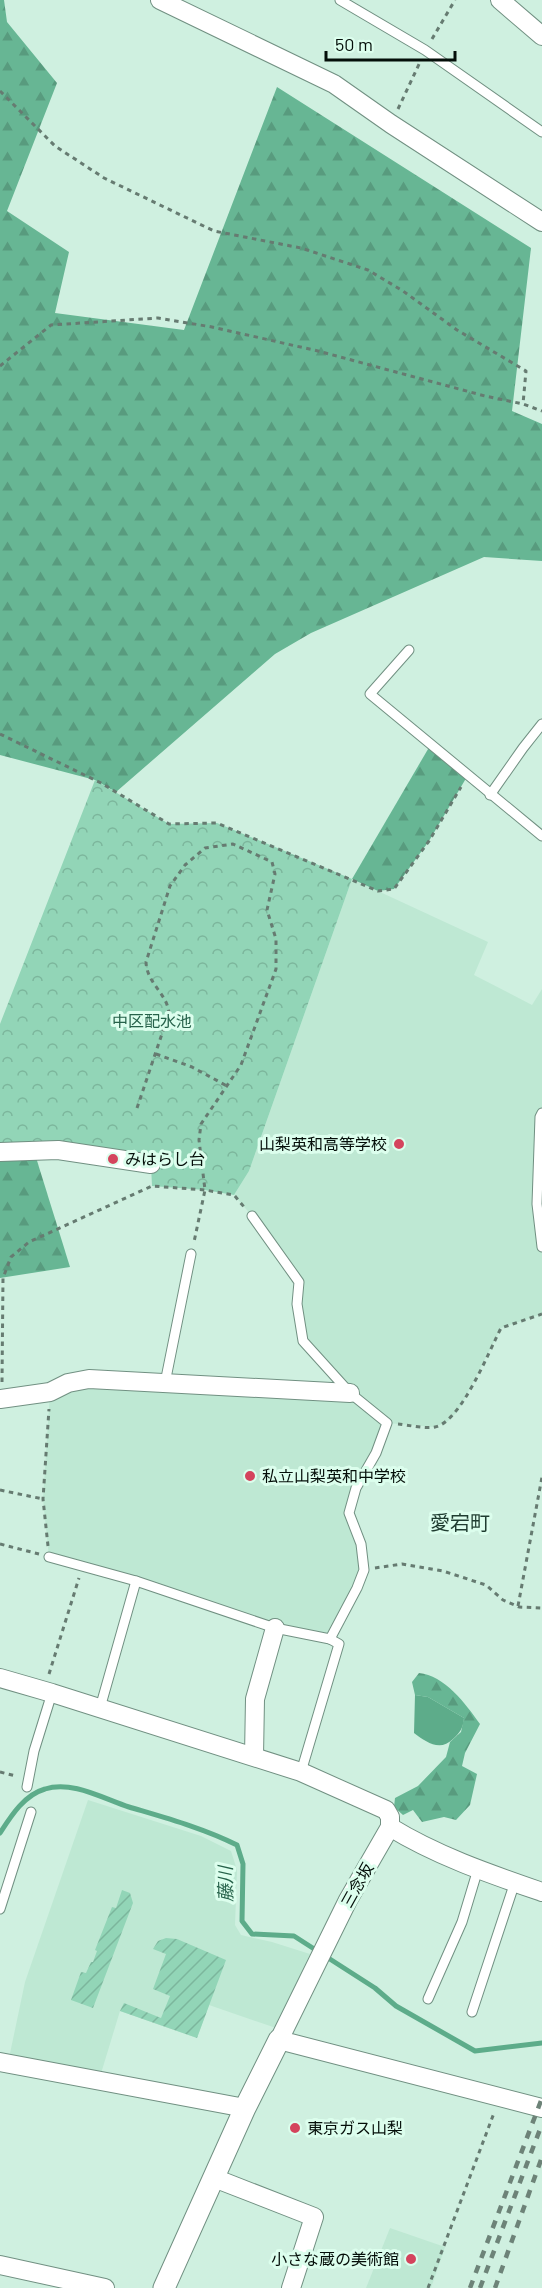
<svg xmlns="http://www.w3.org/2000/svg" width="542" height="2288" font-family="Barlow,'Noto Sans JP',sans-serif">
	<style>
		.built { fill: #bee8d3 }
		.forest { fill: url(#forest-firs) }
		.park { fill: url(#park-crowns) }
		.garden { fill: url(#garden-furrows) }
		.water { fill: #5dac8a }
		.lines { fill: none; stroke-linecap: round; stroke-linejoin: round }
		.stream { stroke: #5dac8a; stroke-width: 5 }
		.service-casing { stroke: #719082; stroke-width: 11 }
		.minor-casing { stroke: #719082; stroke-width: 20 }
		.tertiary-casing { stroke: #719082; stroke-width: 23 }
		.path { stroke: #667b71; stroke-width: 3; stroke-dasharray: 4.5 4.5; stroke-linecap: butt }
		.service { stroke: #fff; stroke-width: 9 }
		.minor { stroke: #fff; stroke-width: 18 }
		.tertiary { stroke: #fff; stroke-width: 21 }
		.rail { stroke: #6d8378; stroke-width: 4.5; stroke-dasharray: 8 8; stroke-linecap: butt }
		.poi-dot { fill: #d4445d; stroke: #dcfeed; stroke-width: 2 }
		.labels { text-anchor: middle; stroke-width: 6; stroke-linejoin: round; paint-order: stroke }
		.park-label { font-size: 16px; fill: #26624a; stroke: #dcfeed }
		.poi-label { font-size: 16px; fill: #040e09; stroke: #dcfeed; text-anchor: start }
		.street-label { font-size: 16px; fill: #040e09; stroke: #dcfeed }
		.water-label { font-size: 18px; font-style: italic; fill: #256149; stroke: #dcfeed }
		.quarter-label { font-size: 20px; fill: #1f3c30; stroke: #dcfeed }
	</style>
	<defs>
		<pattern id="forest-firs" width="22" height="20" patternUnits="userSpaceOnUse" patternTransform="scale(1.5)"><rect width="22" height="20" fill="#67b694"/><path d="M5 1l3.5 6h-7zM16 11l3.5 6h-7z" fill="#589b7e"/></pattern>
		<pattern id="park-crowns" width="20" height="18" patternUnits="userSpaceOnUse" patternTransform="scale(1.5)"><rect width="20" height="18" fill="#92d5b7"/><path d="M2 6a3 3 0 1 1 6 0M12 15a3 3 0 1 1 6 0" fill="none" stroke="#7cb69c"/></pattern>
		<pattern id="garden-furrows" width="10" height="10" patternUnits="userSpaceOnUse" patternTransform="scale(1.5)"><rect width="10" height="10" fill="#92d5b7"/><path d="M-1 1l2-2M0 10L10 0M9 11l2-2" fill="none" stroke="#7cb69c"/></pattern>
	</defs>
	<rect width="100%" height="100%" fill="#cff0e0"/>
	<!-- built -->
	<g class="built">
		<polygon points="352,879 488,942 474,975 532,1005 542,989 542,1314 501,1328 464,1400 457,1412 447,1422 434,1427 387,1423 349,1513 364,1570 330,1639 49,1557 43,1499 50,1392 68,1383 350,1393 303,1341 299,1282 252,1216 234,1195 249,1171"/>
		<polygon points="88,1800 201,1836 231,1851 237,1870 235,1925 241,1935 272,1942 310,1954 276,2028 209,2005 197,2038 120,2011 99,2080 8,2063 25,1982"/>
		<polygon points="390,2228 445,2247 431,2288 366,2288"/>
	</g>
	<!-- forest -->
	<g class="forest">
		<polygon points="0,0 4,0 7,22 57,83 7,211 69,252 55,313 184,330 277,87 531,248 512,411 542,424 542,561 484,557 311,633 275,654 116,792 95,780 0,755"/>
		<polygon points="431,744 468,775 429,841 394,889 378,891 352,879"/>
		<polygon points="34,1151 70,1267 0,1278 0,1152"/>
		<path d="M419,1673C444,1675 466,1704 480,1724L465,1753L462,1766L477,1774L470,1805L456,1820L444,1817L422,1822L413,1810L403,1815L394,1807L395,1798L418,1786L446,1757L450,1742L461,1732L464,1718L428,1697L415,1695L412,1682Z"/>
	</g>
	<!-- park -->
	<polygon class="park" points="95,780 169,824 217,823 352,879 249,1171 234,1195 205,1190 152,1186 151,1165 0,1152 0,1024"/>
	<!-- garden -->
	<g class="garden">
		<polygon points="122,1890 130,1893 133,1903 93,2008 71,2000 81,1972 86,1973 91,1962 93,1962 97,1951 95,1950 112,1907 116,1908"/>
		<polygon points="166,1938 177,1939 226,1960 197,2038 120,2011 124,2003 161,2018 170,1996 153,1989 166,1954 153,1949 158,1941"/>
	</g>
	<!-- water -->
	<path class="water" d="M415,1695L428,1697L464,1718C463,1728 460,1733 453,1739C440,1752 426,1742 414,1733Z"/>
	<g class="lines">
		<!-- stream -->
		<path class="stream" d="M0,1833C11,1816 24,1795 45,1789C72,1780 104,1799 129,1807C166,1818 203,1828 237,1845L243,1864L242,1921L252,1934L294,1936L375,1988L396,2006L475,2051L542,2043"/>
		<!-- service casing -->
		<g class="service-casing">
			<g id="service">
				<polyline points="340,0 425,50 542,132"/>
				<polyline points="409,650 370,694 542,836"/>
				<polyline points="490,795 523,748 542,724"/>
				<polyline points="542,1113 540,1117 537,1204 542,1247"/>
				<polyline points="165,1383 191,1254"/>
				<polyline points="49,1557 136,1581 275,1628 330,1639 357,1588 364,1570 361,1544 349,1513 356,1488 376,1453 387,1423 350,1393 303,1341 297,1304 299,1282 252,1216"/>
				<polyline points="100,1708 136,1581"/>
				<polyline points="301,1772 339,1644 330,1639"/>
				<polyline points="27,1787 34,1751 52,1693"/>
				<polyline points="0,1909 31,1812"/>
				<polyline points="428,1999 462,1922 478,1869"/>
				<polyline points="472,2012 515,1882"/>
			</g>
		</g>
		<!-- minor casing -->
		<g class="minor-casing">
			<g id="minor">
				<polyline points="160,0 334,84 391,124 542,222"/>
				<polyline points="500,0 542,36"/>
				<polyline points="0,1152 58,1150 151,1164"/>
				<polyline points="0,1399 50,1392 68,1383 89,1379 350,1393"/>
				<path d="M0,1678L52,1693L301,1772L386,1810L390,1817V1827C437,1856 490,1874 542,1892"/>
				<polyline points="254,1756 255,1699 275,1628"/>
				<polyline points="390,1827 348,1900 279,2040 542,2108"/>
				<polyline points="0,2062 245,2108"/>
				<polyline points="214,2178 314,2217 291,2288"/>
				<polyline points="0,2265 105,2288"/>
			</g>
		</g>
		<!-- tertiary casing -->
		<g class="tertiary-casing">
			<polyline id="tertiary" points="164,2288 245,2108 279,2040"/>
		</g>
		<!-- path -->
		<g class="path">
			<polyline points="432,39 455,0"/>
			<polyline points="0,91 55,146 104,178 214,231 301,248 368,270 403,291 457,330 526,371 523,404"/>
			<polyline points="398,109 421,60"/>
			<polyline points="0,366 51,325 158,318 212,327 318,351 485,396 523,404 542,411"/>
			<polyline points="0,734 101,783 169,824 217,823 378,891 394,889 429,841 461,787"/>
			<polyline points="156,1054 192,1067 227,1086"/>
			<path d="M137,1108L169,1013C167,993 147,984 146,962L170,886L185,865L205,848L233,844L272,862L275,874L267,910L276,939V969L241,1065L201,1124L199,1140L205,1190L194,1242"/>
			<polyline points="2,1382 3,1278 11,1257 29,1242 152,1186 205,1190 234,1195 245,1208"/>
			<path d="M398,1424C409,1425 424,1429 435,1427C461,1422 489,1351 501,1328L542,1314"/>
			<polyline points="0,1490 43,1499"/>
			<polyline points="0,1544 39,1554"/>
			<polyline points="48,1546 43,1499 49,1409"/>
			<polyline points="375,1568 402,1564 443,1571 486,1585 503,1600 519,1607 542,1608"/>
			<polyline points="518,1606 542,1477"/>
			<polyline points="49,1674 79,1578"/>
			<polyline points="0,1772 16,1776"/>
			<polyline points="428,2288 494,2113"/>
		</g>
		<!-- service -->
		<use href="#service" class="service"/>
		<!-- minor -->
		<use href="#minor" class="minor"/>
		<!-- tertiary -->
		<use href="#tertiary" class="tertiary"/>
		<!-- rail -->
		<g class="rail">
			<polyline points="470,2288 542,2098"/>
			<polyline points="480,2288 542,2124"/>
			<polyline points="495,2288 542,2157"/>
		</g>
	</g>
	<!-- markers -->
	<g class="poi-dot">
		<circle cx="399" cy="1144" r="6"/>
		<circle cx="113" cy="1159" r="6"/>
		<circle cx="250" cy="1476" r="6"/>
		<circle cx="295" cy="2128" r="6"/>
		<circle cx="411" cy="2259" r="6"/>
	</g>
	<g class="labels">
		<!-- park labels -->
		<g class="park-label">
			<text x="152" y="1027">中区配水池</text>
		</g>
		<!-- poi labels -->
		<g class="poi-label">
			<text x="387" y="1150" text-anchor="end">山梨英和高等学校</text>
			<text x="125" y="1165">みはらし台</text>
			<text x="262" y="1482">私立山梨英和中学校</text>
			<text x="307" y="2134">東京ガス山梨</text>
			<text x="399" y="2265" text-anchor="end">小さな蔵の美術館</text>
		</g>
		<!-- street labels -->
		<g class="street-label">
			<text transform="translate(357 1885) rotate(-61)" y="6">三念坂</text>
		</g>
		<!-- water labels -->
		<g class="water-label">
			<text transform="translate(226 1884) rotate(-91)" y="6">藤川</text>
		</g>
		<!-- quarter labels -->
		<g class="quarter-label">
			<text x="460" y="1530">愛宕町</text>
		</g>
	</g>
	<!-- scale -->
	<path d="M326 51v9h129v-9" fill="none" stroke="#040e09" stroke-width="3"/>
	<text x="335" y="51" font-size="18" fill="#040e09" stroke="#dcfeed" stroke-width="4.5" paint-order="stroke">50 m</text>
</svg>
